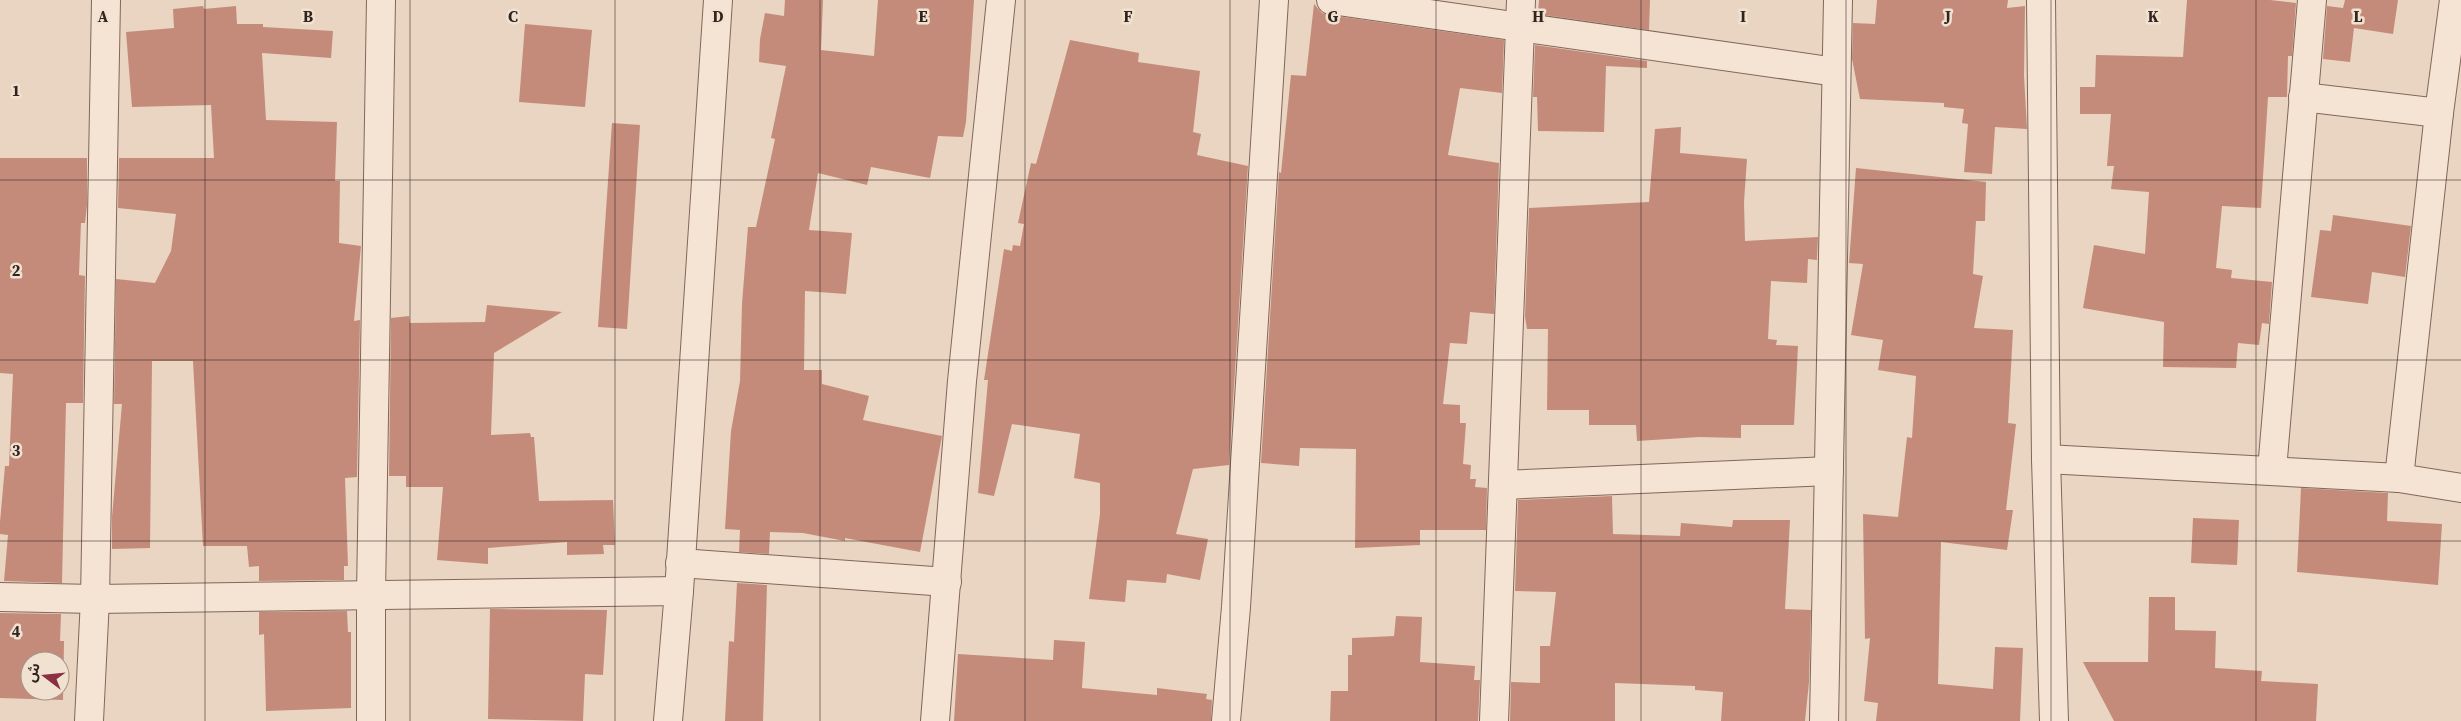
<svg xmlns="http://www.w3.org/2000/svg" width="2461" height="721" font-family="'Source Serif 4','Noto Sans Arabic',serif">
	<style>
		.building { fill: #c48b7a; fill-rule: evenodd }
		.lines { fill: none; stroke-linecap: round; stroke-linejoin: round }
		.minor-casing { stroke: #81675a; stroke-width: 30 }
		.tertiary-casing { stroke: #81675a; stroke-width: 30 }
		.minor { stroke: #f5e4d3; stroke-width: 28 }
		.tertiary { stroke: #f5e4d3; stroke-width: 28 }
		.grid { fill: none; stroke: #32231d; stroke-width: 1; stroke-opacity: 0.55 }
		.grid-label { font-size: 16px; text-anchor: middle; font-weight: bold; fill: #32231d; stroke: #f1e1d0; stroke-width: 5; stroke-linejoin: round; paint-order: stroke }
	</style>
	<rect width="100%" height="100%" fill="#e9d5c1"/>
	<!-- building -->
	<g class="building">
		<polygon points="785,0 823,0 821,50 874,56 878,0 974,0 966,122 963,137 938,136 930,178 871,167 867,185 818,173 809,230 852,233 846,294 805,291 804,370 822,370 822,384 869,396 863,420 942,436 920,552 845,538 845,541 803,533 770,532 769,554 739,552 740,530 725,529 731,431 740,381 742,304 748,227 756,227 775,139 771,138 786,66 759,62 760,39 765,13 784,16"/>
		<polygon points="1539,0 1650,0 1649,30 1538,14"/>
		<polygon points="1877,0 2008,0 2007,8 2025,6 2024,76 2027,129 1995,127 1992,174 1964,172 1968,124 1962,123 1964,109 1944,107 1944,103 1860,99 1852,59 1853,23 1875,24"/>
		<polygon points="2187,0 2270,0 2296,3 2292,56 2288,56 2287,97 2268,97 2261,208 2222,206 2216,268 2232,270 2231,278 2272,282 2269,324 2262,323 2259,345 2238,343 2236,368 2163,367 2164,322 2083,308 2094,245 2145,254 2149,192 2111,189 2114,166 2107,166 2111,114 2080,114 2080,87 2095,87 2096,55 2183,57"/>
		<polygon points="2345,0 2398,0 2393,34 2354,28 2350,62 2323,59 2327,6 2343,8"/>
		<polygon points="1314,4 1322,13 1329,15 1504,40 1502,93 1460,88 1448,155 1499,163 1494,314 1470,312 1467,344 1450,343 1443,404 1460,405 1460,423 1466,423 1463,464 1471,465 1470,479 1476,479 1475,487 1487,488 1486,530 1420,530 1420,545 1355,548 1356,449 1300,448 1299,466 1261,463 1279,172 1281,173 1291,75 1306,76"/>
		<polygon points="203,6 204,9 236,6 237,24 263,24 263,27 333,31 331,58 262,53 266,120 337,122 335,181 340,181 339,243 361,246 354,321 360,320 357,477 345,478 348,566 344,566 344,580 259,581 259,566 249,567 247,546 203,546 193,361 152,361 150,548 112,549 112,517 122,404 114,404 116,279 155,283 171,251 176,214 118,208 119,158 214,158 211,105 132,107 126,32 174,28 173,9"/>
		<polygon points="525,24 592,30 585,107 519,102"/>
		<polygon points="1070,40 1139,53 1138,62 1200,71 1193,132 1201,134 1197,155 1248,166 1229,465 1193,469 1176,534 1208,539 1200,580 1167,574 1166,583 1127,580 1125,602 1089,599 1100,514 1100,483 1074,478 1080,434 1012,424 994,496 978,493 988,380 984,380 1004,249 1012,251 1013,245 1020,246 1024,224 1018,223 1031,163 1036,164"/>
		<polygon points="1535,45 1647,61 1647,68 1606,66 1604,132 1538,131 1537,97 1533,97"/>
		<polygon points="612,123 640,125 627,329 598,327"/>
		<polygon points="1681,127 1680,153 1747,159 1744,202 1745,241 1818,237 1817,260 1808,259 1807,283 1771,281 1768,339 1777,340 1776,345 1798,346 1794,425 1741,425 1741,438 1699,437 1637,441 1636,425 1589,425 1589,410 1547,410 1548,329 1527,329 1525,317 1529,208 1649,202 1655,129"/>
		<polygon points="0,158 87,158 87,205 85,223 81,223 79,275 85,276 83,403 66,403 62,583 4,581 8,535 0,534 0,522 5,466 9,466 13,374 0,373"/>
		<polygon points="1856,168 1986,182 1985,221 1976,221 1973,274 1983,276 1974,328 2013,330 2008,423 2016,424 2006,510 2013,510 2007,550 1941,542 1938,684 1993,689 1995,647 2023,648 2020,721 1876,721 1878,703 1864,701 1870,638 1865,639 1863,514 1898,517 1907,437 1912,438 1916,376 1878,370 1883,340 1851,335 1863,264 1849,263"/>
		<polygon points="2333,215 2411,226 2405,277 2372,272 2368,304 2311,297 2320,230 2331,231"/>
		<polygon points="487,305 562,312 494,353 491,435 530,433 531,437 534,437 539,501 613,500 615,545 603,545 604,554 567,555 567,542 488,548 488,564 437,560 443,487 406,487 406,476 389,476 391,318 409,316 410,323 485,322"/>
		<polygon points="2301,488 2388,493 2387,521 2442,524 2438,585 2297,572"/>
		<polygon points="1612,496 1613,534 1680,536 1681,523 1732,527 1733,520 1790,520 1785,609 1811,610 1809,682 1805,721 1721,721 1723,692 1695,690 1695,686 1615,683 1615,721 1510,721 1511,682 1540,683 1540,646 1550,646 1556,592 1515,591 1518,500"/>
		<polygon points="2193,518 2239,520 2237,565 2191,563"/>
		<polygon points="737,583 767,585 763,721 725,721 729,641 734,642"/>
		<polygon points="2149,597 2175,597 2175,630 2216,631 2215,668 2262,671 2261,681 2318,684 2316,721 2114,721 2083,662 2148,662"/>
		<polygon points="490,609 607,610 603,675 585,674 583,721 488,719"/>
		<polygon points="347,611 348,632 351,632 351,708 266,711 264,634 259,635 259,612"/>
		<path d="M0,613L61,614L60,641H64L63,700L0,698ZM30,661H60V691H30Z"/>
		<polygon points="1396,616 1422,617 1420,662 1475,666 1474,680 1480,680 1478,721 1330,721 1331,691 1348,691 1348,655 1352,655 1352,638 1394,636"/>
		<polygon points="1054,640 1085,642 1082,688 1157,695 1157,688 1207,694 1206,699 1212,700 1211,721 954,721 958,654 1053,660"/>
	</g>
	<g class="lines">
		<!-- minor casing -->
		<g class="minor-casing">
			<g id="minor">
				<polyline points="1331,0 1836,72"/>
				<polyline points="2041,0 2046,459 2054,721"/>
				<polyline points="2303,97 2439,113"/>
				<polyline points="2046,459 2399,478 2461,488"/>
				<polyline points="2272,470 2312,0"/>
				<polyline points="2399,478 2439,113 2454,0"/>
				<polyline points="1503,485 1829,471"/>
				<polyline points="680,563 947,582"/>
				<polyline points="0,597 95,599 679,591"/>
				<polyline points="89,721 95,599 106,0"/>
				<polyline points="371,721 371,594 381,0"/>
				<polyline points="935,721 962,381 1001,0"/>
				<polyline points="1226,721 1236,607 1274,0"/>
				<polyline points="1494,721 1521,0"/>
				<polyline points="1824,721 1838,0"/>
			</g>
		</g>
		<!-- tertiary casing -->
		<g class="tertiary-casing">
			<polyline id="tertiary" points="668,721 679,591 718,0"/>
		</g>
		<!-- minor -->
		<use href="#minor" class="minor"/>
		<!-- tertiary -->
		<use href="#tertiary" class="tertiary"/>
	</g>
	<!-- grid -->
	<path class="grid" d="M205,0V721M410,0V721M615,0V721M820,0V721M1025,0V721M1230,0V721M1436,0V721M1641,0V721M1846,0V721M2051,0V721M2256,0V721M0,180H2461M0,360H2461M0,541H2461"/>
	<g class="grid-label">
		<text x="103" y="22">A</text>
		<text x="308" y="22">B</text>
		<text x="513" y="22">C</text>
		<text x="718" y="22">D</text>
		<text x="923" y="22">E</text>
		<text x="1128" y="22">F</text>
		<text x="1333" y="22">G</text>
		<text x="1538" y="22">H</text>
		<text x="1743" y="22">I</text>
		<text x="1948" y="22">J</text>
		<text x="2153" y="22">K</text>
		<text x="2358" y="22">L</text>
		<text x="16" y="96">1</text>
		<text x="16" y="276">2</text>
		<text x="16" y="456">3</text>
		<text x="16" y="637">4</text>
	</g>
	<!-- north arrow -->
	<g transform="translate(45 676) rotate(286)"><circle r="24" fill="#f1e1d0" stroke="#a59588"/>
	<path d="M0-4L9 19L0 12L-9 19Z" fill="#8a3042"/>
	<text y="-8" font-size="14" font-weight="bold" text-anchor="middle" fill="#32231d">ش</text>
	</g>
</svg>
